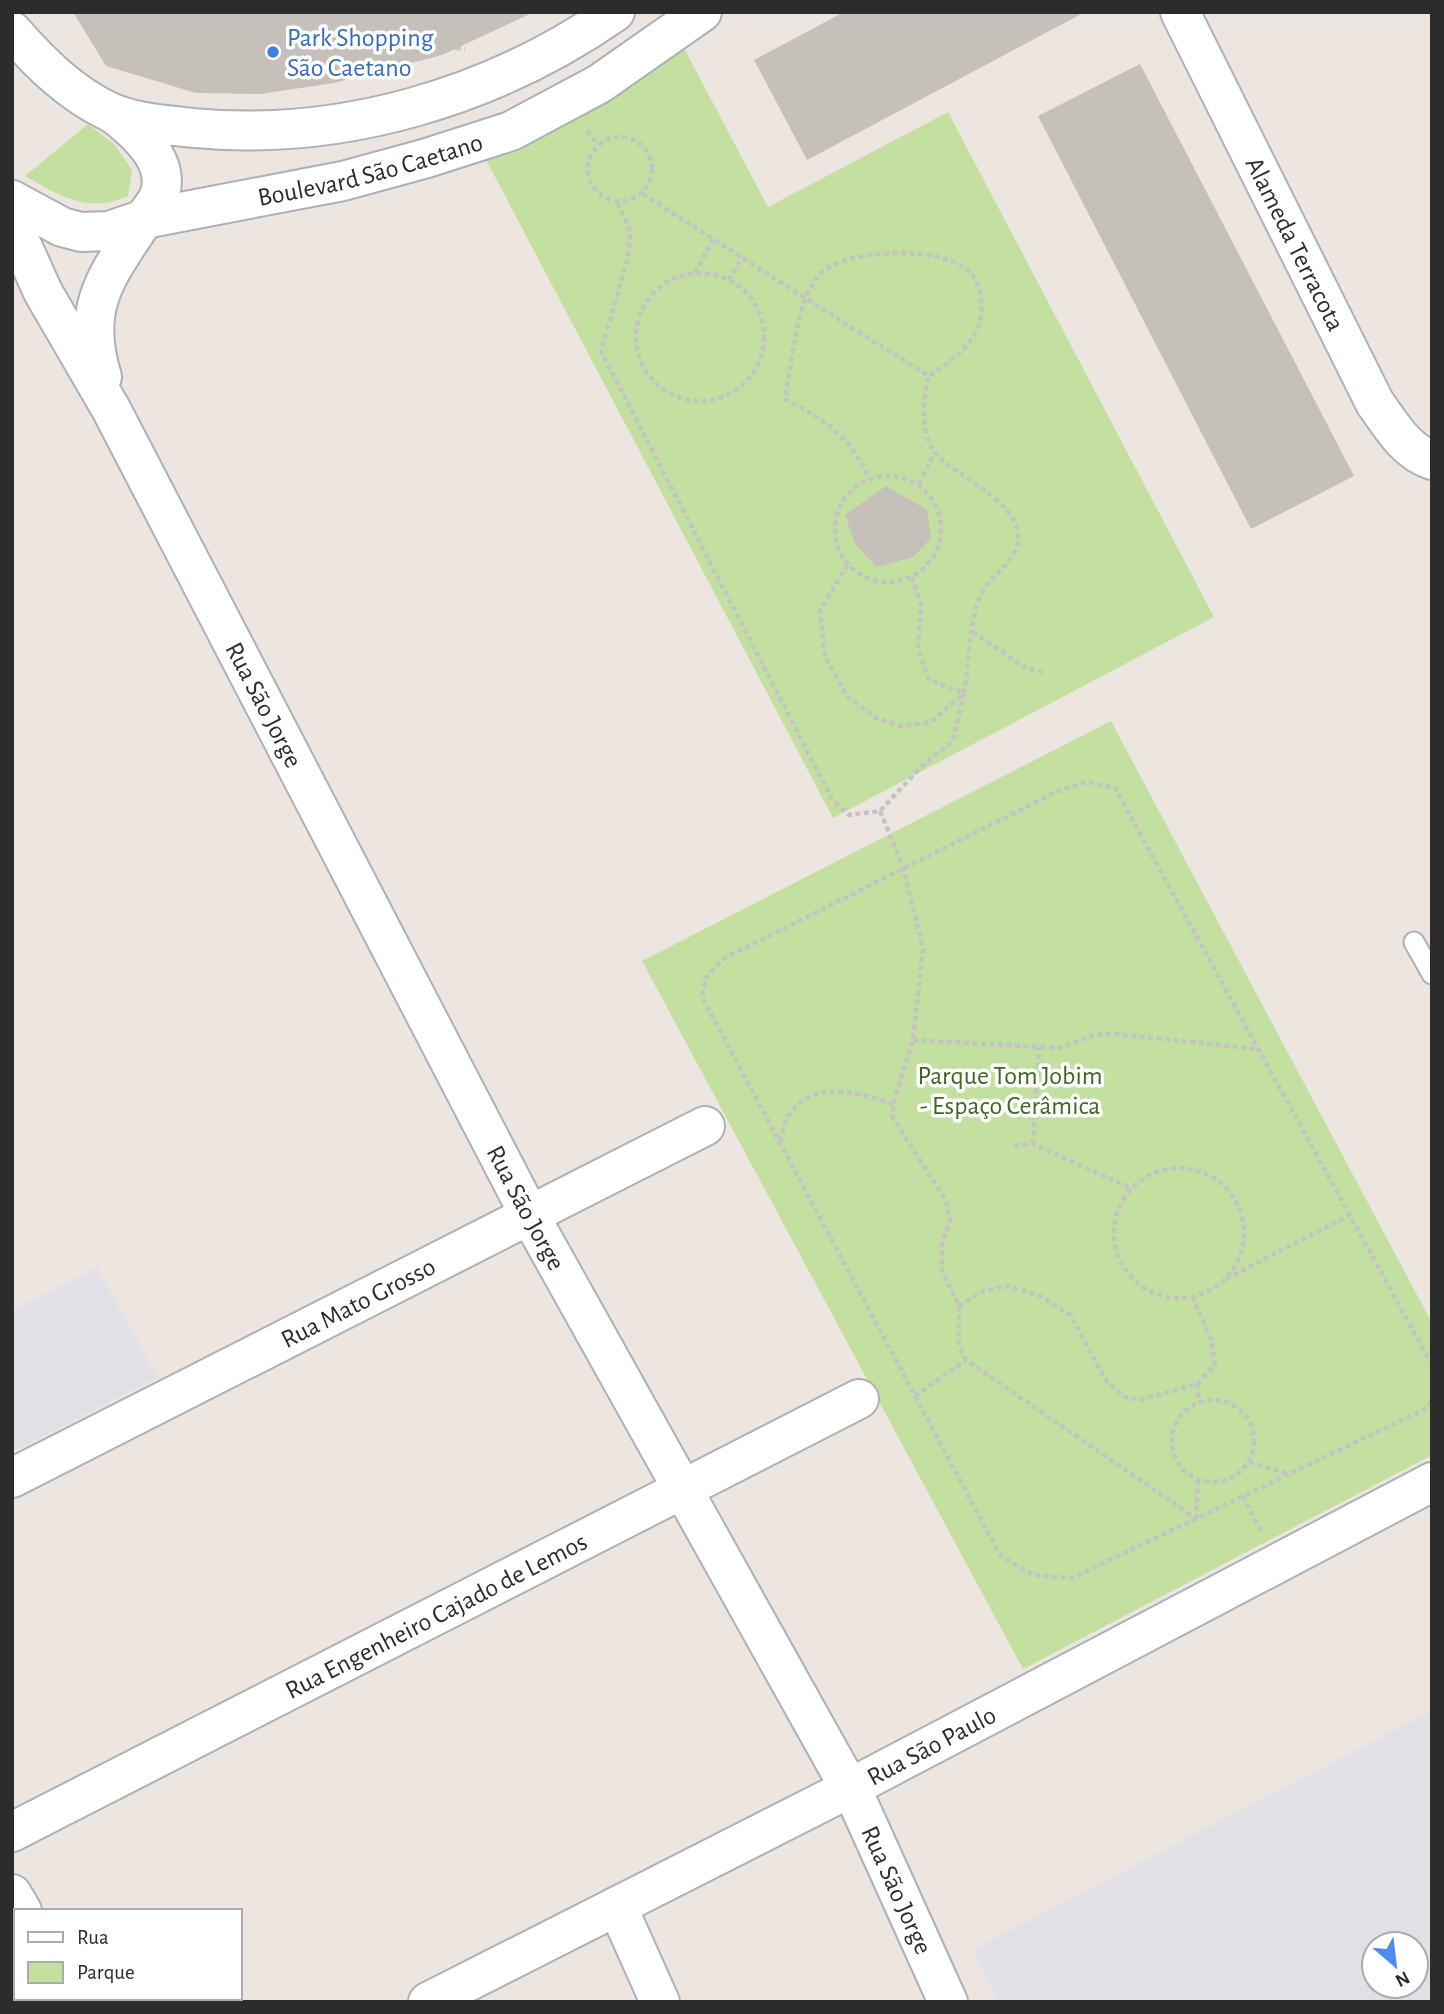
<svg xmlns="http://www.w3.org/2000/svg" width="1444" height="2014" font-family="'Alegreya Sans',sans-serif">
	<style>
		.industrial { fill: #e0e0e6; fill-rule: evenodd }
		.green { fill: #c3e0a0 }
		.building { fill: #c6c0bb }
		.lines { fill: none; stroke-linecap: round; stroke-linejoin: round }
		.lane-casing { stroke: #acb1b8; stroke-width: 23 }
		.street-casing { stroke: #acb1b8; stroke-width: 42 }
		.secondary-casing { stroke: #acb1b8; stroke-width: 42 }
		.path { stroke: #c4c4c4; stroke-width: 4.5; stroke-dasharray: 5 3.5; stroke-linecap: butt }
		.lane { stroke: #fff; stroke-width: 19 }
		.street { stroke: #fff; stroke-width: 38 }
		.secondary { stroke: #fff; stroke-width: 38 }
		.shop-dot { fill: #3f7fe0; stroke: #fff; stroke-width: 2.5 }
		.labels { text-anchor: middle; stroke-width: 7; stroke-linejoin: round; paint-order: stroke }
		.shop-label { font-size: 26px; fill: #366cbe; stroke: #fff; text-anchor: start }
		.street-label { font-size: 26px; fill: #2c2c2c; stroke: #fff }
		.park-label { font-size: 26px; fill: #3d6620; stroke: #fff }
	</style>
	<rect width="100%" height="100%" fill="#ede5e0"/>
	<!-- industrial -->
	<g class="industrial">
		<polygon points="97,1268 157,1377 12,1452 12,1311"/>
		<path d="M1432,1711V2002H999L973,1950ZM1374,1944H1416V1986H1374Z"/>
	</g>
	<!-- green -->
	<g class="green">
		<polygon points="685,50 768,207 948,112 1214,617 833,818 484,156"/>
		<path d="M88,124L115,145L132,170L128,196C88,214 60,196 25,176Z"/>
		<polygon points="1111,721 1432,1323 1432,1455 1023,1669 642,961"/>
	</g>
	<!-- building -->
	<g class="building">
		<polygon points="73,12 534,12 442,55 334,83 260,94 196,93 106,66"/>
		<polygon points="844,12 1085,12 807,160 754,60"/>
		<polygon points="1140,64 1354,476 1251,529 1038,116"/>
		<polygon points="886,486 927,510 931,538 913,557 877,567 855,544 845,515"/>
	</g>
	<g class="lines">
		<!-- lane casing -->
		<g class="lane-casing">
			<polyline id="lane" points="1414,942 1432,974"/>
		</g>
		<!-- street casing -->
		<g class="street-casing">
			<g id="street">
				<path id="s1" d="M1180,12L1375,403C1391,425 1405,451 1432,460"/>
				<path id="s2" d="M12,223L43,292L111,409L530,1216L859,1805L948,2002"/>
				<path d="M102,377C80,306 107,276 144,219"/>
				<path id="s3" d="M12,1478L705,1126"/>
				<path id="s4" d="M12,1832L859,1399"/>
				<polyline points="617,1906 660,2002"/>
			</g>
		</g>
		<!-- secondary casing -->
		<g class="secondary-casing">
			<g id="secondary">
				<path d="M12,31C40,63 71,94 110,112C134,123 167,125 193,128C341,142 493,97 615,12"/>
				<path d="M114,114C137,132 172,162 159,196C156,204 148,212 144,219"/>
				<path id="s5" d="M12,200L62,227L81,232L109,231L144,219L343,181L427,158L511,131L599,84L702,12"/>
				<polyline points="12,1894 22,1911"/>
				<polyline points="70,1998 72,2002"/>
				<path id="s6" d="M428,2002L850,1788L1432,1482"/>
			</g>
		</g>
		<!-- path -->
		<g class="path">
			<polyline points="442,38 456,48 465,49"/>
			<polyline points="587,131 597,144"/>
			<circle cx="620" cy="169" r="32"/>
			<path d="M643,194C738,255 833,316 929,376C957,357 986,337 981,299C980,290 975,276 968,270C941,246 847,248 821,273C796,297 792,365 785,399C826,421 850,435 869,479"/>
			<polyline points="618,203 631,233 627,261 601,351 832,799 849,815 880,811 921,767 953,741 964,693 929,680 918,650 921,604 911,576"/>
			<circle cx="700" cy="337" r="64"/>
			<polyline points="695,273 713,239"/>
			<polyline points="729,280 742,257"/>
			<circle cx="888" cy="529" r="53"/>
			<polyline points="919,484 934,453"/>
			<path d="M847,565L820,611L825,657L848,697L876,718L902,726L931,722L964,693C970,661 967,616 985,588C996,571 1020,559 1018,535C1016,500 957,477 936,454C920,437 923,397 929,376"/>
			<polyline points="973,632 1026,668 1045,673"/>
			<polyline points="880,811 903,867 923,948 913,1040 893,1104 893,1118 946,1201 950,1220 942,1244 942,1271 959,1306 959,1345 966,1360 1195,1518"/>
			<polyline points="913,1040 1060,1048 1093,1035 1117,1034 1257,1049"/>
			<path d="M780,1141C782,1133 784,1122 789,1115C814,1078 859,1093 893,1104"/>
			<polyline points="1033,1144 1039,1047"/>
			<polyline points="1014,1145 1033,1144 1131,1188"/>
			<circle cx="1179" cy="1233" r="65"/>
			<polyline points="1226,1279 1350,1215"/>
			<polyline points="959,1306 983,1291 1008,1286 1042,1297 1070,1315 1107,1382 1125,1397 1140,1400 1197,1384 1215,1365 1211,1340 1193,1298"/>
			<polyline points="1432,1365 1115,788 1087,782 1056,792 725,958 706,977 702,997 1000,1555 1033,1575 1072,1578 1427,1408 1432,1400"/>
			<polyline points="1197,1384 1199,1401"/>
			<polyline points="915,1396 966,1360"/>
			<circle cx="1213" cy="1441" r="41"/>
			<polyline points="1249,1462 1288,1474"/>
			<polyline points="1243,1496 1262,1533"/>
			<polyline points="1196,1519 1198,1480"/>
		</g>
		<!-- lane -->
		<use href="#lane" class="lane"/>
		<!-- street -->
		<use href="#street" class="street"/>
		<!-- secondary -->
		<use href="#secondary" class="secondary"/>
	</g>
	<!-- markers -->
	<circle class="shop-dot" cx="273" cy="52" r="7"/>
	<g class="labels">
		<!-- shop labels -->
		<g class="shop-label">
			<text x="287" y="46">Park Shopping<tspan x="287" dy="30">São Caetano</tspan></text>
		</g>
		<!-- street labels -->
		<g class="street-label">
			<text dy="9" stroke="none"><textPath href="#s5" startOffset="373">Boulevard São Caetano</textPath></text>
			<text dy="9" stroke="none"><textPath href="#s1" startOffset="259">Alameda Terracota</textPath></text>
			<text dy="9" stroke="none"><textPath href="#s2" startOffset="544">Rua São Jorge</textPath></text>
			<text dy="9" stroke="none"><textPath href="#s2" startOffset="1111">Rua São Jorge</textPath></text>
			<text dy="9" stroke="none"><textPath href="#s3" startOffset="388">Rua Mato Grosso</textPath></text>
			<text dy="9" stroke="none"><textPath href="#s4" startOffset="476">Rua Engenheiro Cajado de Lemos</textPath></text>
			<text dy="9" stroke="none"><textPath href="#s6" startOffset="565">Rua São Paulo</textPath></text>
			<text dy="9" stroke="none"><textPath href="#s2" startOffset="1888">Rua São Jorge</textPath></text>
		</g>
		<!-- park labels -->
		<g class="park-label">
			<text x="1010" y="1084">Parque Tom Jobim<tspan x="1010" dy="30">- Espaço Cerâmica</tspan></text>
		</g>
	</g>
	<!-- border -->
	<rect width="1444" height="2014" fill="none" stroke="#2c2c2c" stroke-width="28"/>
	<!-- legend -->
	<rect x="14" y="1909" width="228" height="91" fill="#ffffff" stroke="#ababab" stroke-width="2"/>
	<rect x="28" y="1932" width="35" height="10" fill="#ffffff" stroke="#ababab" stroke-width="2"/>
	<text x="77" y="1944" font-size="21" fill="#2c2c2c">Rua</text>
	<rect x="28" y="1962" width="35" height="21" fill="#c3e0a0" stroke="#ababab" stroke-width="2"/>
	<text x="77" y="1979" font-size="21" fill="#2c2c2c">Parque</text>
	<!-- north arrow -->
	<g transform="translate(1395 1965) rotate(152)"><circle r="33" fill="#ffffff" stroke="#ababab" stroke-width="2"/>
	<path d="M0-5L12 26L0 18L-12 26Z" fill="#4b8cef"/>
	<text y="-10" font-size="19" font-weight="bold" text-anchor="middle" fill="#2c2c2c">N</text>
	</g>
</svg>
